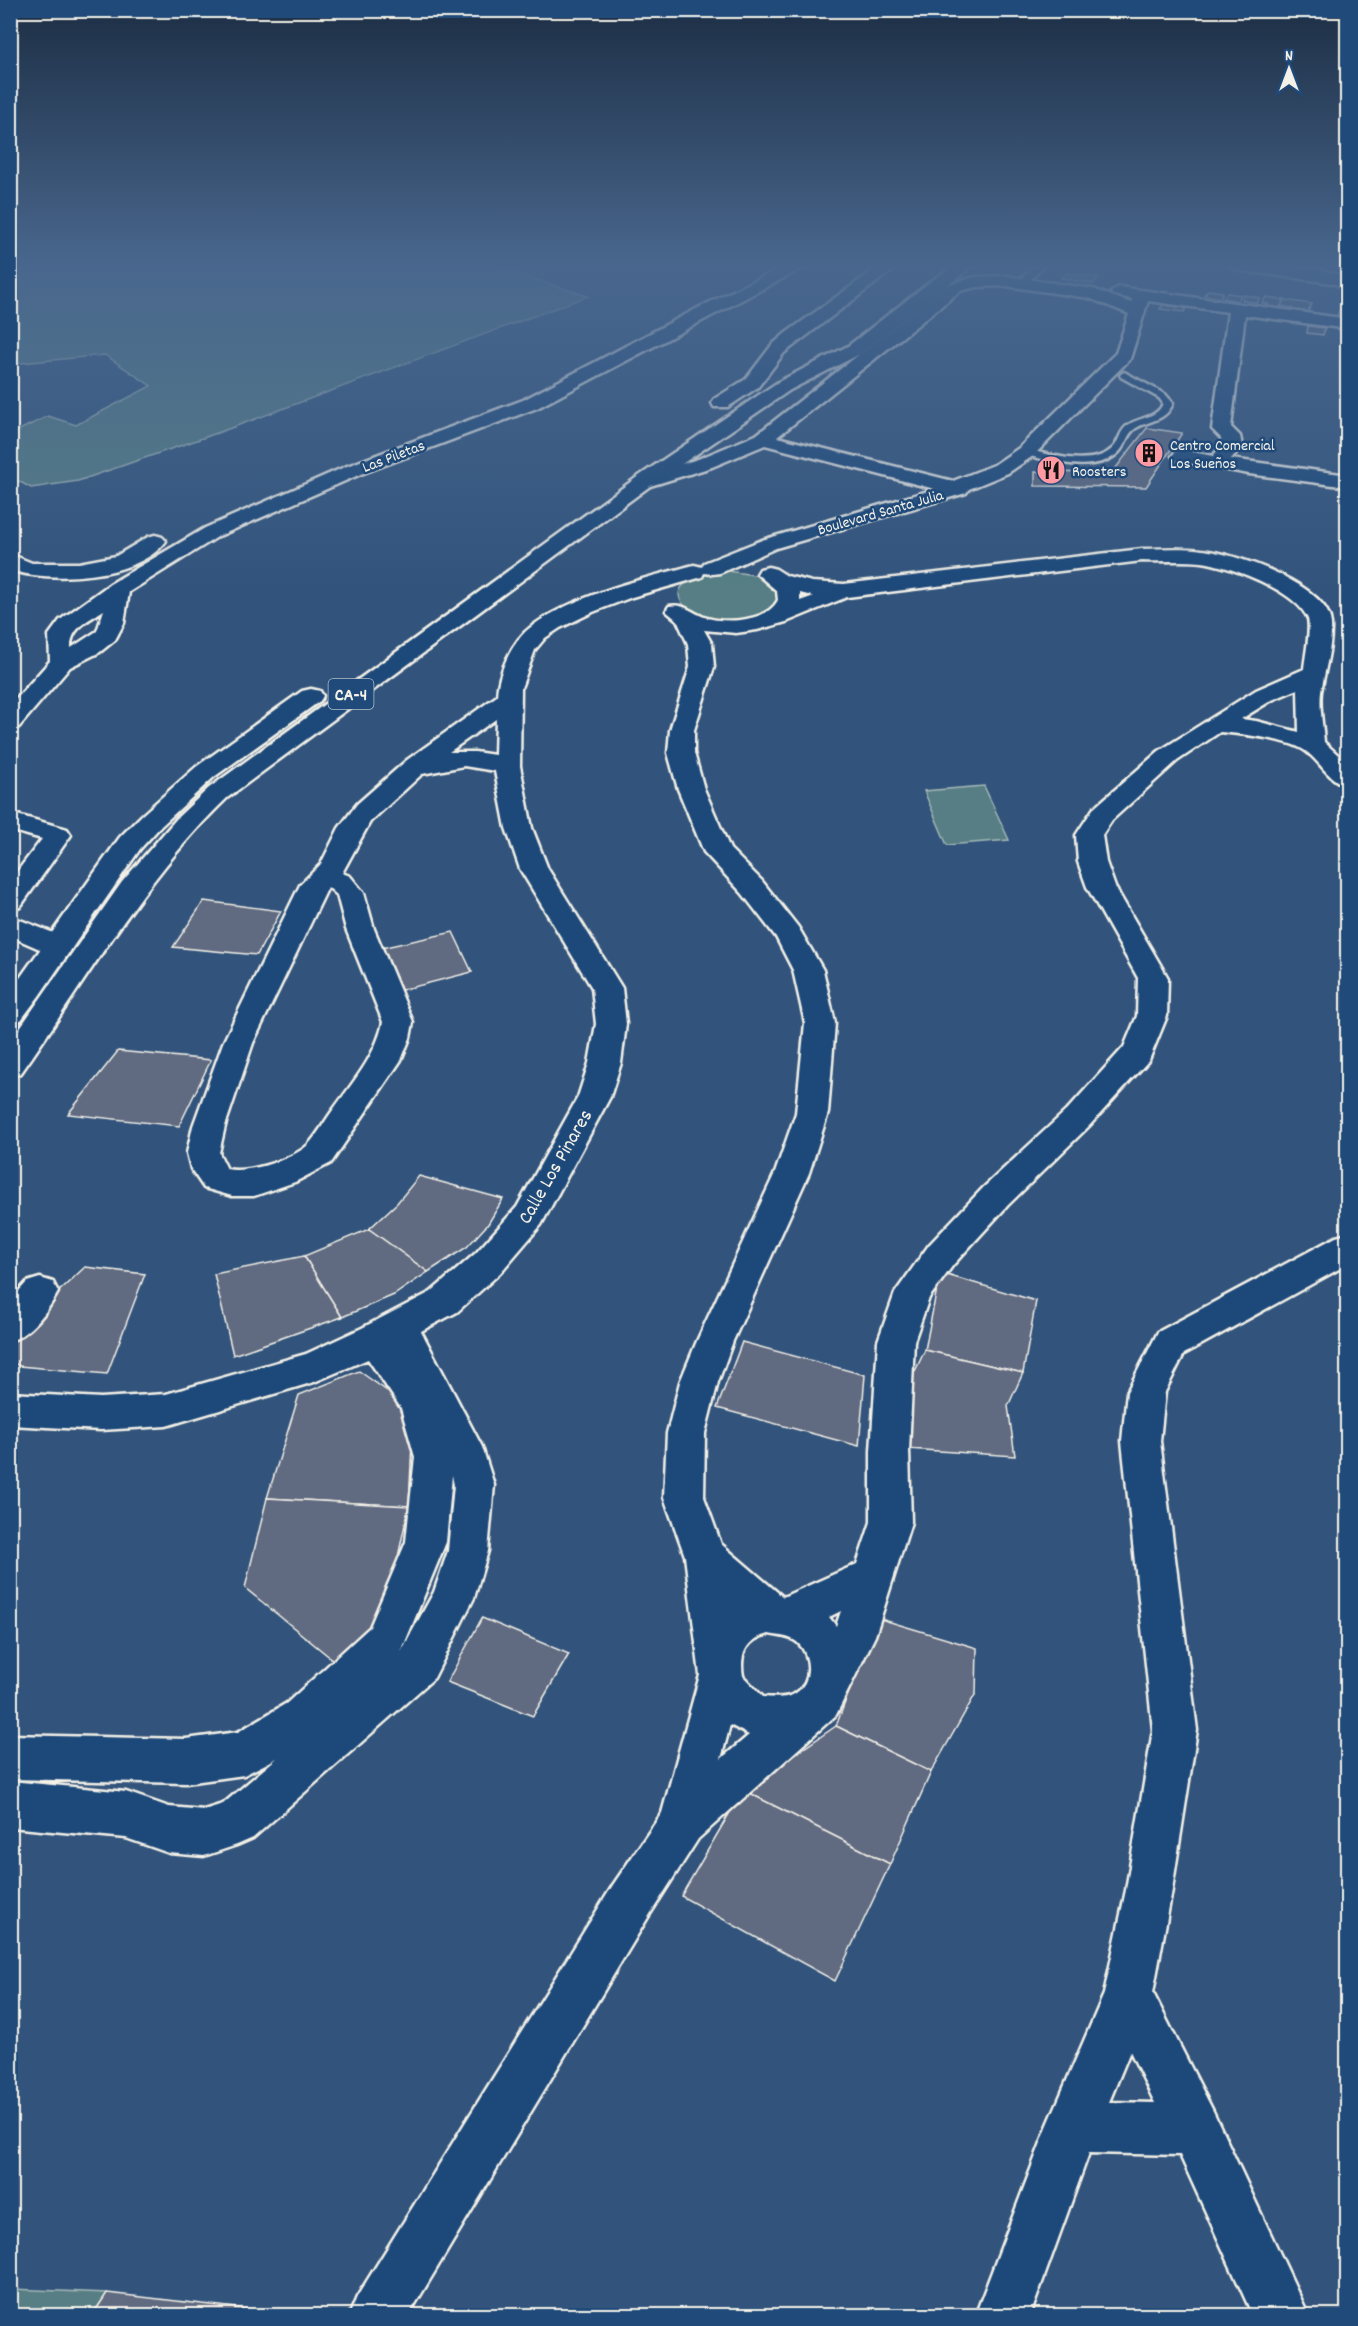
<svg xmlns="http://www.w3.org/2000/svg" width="1358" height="2326" font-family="Dekko,sans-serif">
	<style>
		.green { fill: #567e84; stroke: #a5b8b6; stroke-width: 1.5 }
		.building { fill: #606a81; stroke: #f4f1e8; stroke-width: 1.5 }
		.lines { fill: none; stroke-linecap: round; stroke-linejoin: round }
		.lane-casing { stroke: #f4f1e8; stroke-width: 5 }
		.street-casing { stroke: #f4f1e8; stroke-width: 5 }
		.highway-casing { stroke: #f4f1e8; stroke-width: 5 }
		.lane { fill: #1f4a7a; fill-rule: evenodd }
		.street { fill: #1f4a7a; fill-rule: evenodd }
		.highway { fill: #1f4a7a; fill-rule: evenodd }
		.labels { text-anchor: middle; stroke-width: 5; stroke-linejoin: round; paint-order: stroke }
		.far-poi-label { font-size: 16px; fill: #f4f1e8; stroke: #1f4a7a; text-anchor: start }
		.far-street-label { font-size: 16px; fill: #f4f1e8; stroke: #1f4a7a }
		.shield { fill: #1f4a7a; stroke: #b4bfc7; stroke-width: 1.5 }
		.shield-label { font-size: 18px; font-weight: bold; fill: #f4f1e8 }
		.street-label { font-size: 20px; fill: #f4f1e8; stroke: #1f4a7a }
	</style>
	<rect width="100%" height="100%" fill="#32547c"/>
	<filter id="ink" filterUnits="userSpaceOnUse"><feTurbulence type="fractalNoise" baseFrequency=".0167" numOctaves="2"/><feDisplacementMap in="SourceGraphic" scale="12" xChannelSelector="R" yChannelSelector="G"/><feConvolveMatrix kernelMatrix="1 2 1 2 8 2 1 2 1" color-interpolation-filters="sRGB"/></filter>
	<g filter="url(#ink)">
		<!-- green -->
		<g class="green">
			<polygon points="11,265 488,265 588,296 220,432 78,481 31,488 11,477 11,434 48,416 76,425 151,386 105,355 11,364"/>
			<path d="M728,571L760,576L779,589L781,604C775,609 768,615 761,617C696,638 632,580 728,571Z"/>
			<polygon points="984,786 1009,840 947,845 924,791"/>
			<polygon points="11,2289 107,2293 92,2315 11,2316"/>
		</g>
		<!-- building -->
		<g class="building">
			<polygon points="1067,273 1099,278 1093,284 1061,278"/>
			<polygon points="1208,290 1223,292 1220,298 1204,295"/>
			<polygon points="1227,293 1241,295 1238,301 1223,298"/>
			<polygon points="1244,295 1260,298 1257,303 1242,300"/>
			<polygon points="1266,297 1284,300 1279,310 1265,308 1268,304 1262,303"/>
			<polygon points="1284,300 1312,304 1306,314 1290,312 1292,308 1281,306"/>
			<polygon points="1163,305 1186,308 1184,312 1160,309"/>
			<polygon points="1340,308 1348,309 1348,320 1336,318"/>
			<polygon points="1308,326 1325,328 1323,335 1307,333"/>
			<polygon points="1147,428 1182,433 1146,487 1035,486 1035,472 1112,473"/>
			<polygon points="204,901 281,911 257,955 173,947"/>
			<polygon points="453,932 472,972 394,992 372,950"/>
			<polygon points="118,1051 211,1060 179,1126 68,1114"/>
			<polygon points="419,1176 503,1199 488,1224 467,1247 428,1272 369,1229 397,1203"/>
			<polygon points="369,1229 428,1272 394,1295 342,1317 304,1256"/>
			<polygon points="304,1256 342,1317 233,1355 214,1274"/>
			<polygon points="85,1267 145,1274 107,1374 19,1366 10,1360 10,1337"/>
			<polygon points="940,1273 1036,1301 1023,1373 925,1350"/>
			<polygon points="742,1342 865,1375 859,1446 717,1408"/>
			<polygon points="925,1350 1023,1373 1008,1406 1015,1456 908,1449 909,1384"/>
			<polygon points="359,1371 401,1401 412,1442 409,1506 267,1498 299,1395"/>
			<polygon points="267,1498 409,1506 381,1635 343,1668 245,1588"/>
			<polygon points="482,1618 569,1654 533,1716 447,1682"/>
			<polygon points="877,1618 977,1648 976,1693 931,1772 836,1726"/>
			<polygon points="836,1726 931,1772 890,1864 743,1790"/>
			<polygon points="743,1790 890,1864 835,1981 681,1896"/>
			<polygon points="107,2293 307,2316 92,2316"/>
		</g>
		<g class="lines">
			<!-- lane casing -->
			<g class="lane-casing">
				<g id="lane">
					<polygon points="1036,265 1045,265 1029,281 1023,281 1023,277"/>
					<path d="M1124,372L1165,394L1173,403C1166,421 1150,420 1136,428C1126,434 1126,447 1117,454C1093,474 1049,461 1023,454L1021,452L1026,449C1050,455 1093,468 1113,448C1120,441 1119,431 1128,425C1140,417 1158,418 1163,403L1159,398L1121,377L1120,375Z"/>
				</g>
			</g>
			<!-- street casing -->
			<g class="street-casing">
				<g id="street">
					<path d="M787,265H808L537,408L361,474L219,536L129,592L124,623L115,640L100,652L70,667L19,727L10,729V706L50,661L49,635L60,620L110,584L205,528L347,466L523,400L702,306ZM104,610L97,631L71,648C70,628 89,620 104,610Z"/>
					<path d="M1229,265C1266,265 1313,265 1348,278V289L1332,283L1237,270Z"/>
					<path d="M1006,276L1093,289L1131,303L1132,299L1113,295L1111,292L1119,287L1348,319V329L1245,315L1231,427L1240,436L1242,446L1231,459L1348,475V487L1249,474L1175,460L1172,456L1175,452L1182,450L1213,456L1222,445L1221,438L1212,429L1228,312L1148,301L1130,359L1033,456L1008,473L969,489L966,493L776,548L720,573L712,574L704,573L702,577L632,597L593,612L560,628L545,638L535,650L521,688L520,766L532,828L548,869L622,988L626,1024L621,1063L610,1097L541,1225L500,1273L457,1312L421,1331L482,1447L494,1485L488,1551L474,1598L434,1678L253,1838L237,1845L204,1856L169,1853L126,1838L10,1827V1781L126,1792L169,1807L204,1810L223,1804L277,1758L244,1775L186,1783L10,1779V1735L186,1739L238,1732L287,1703L370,1627L406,1542L415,1457L401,1408L368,1359L314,1382L166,1426L101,1430L10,1425V1393L101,1398L166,1394L306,1354L362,1328L431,1292L476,1253L517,1207L578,1097L589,1063L596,1024L592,988L520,869L506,828L495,771L464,766L422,774L370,822L342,873L350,876L364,893L374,929L413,1022L410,1038L401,1060L331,1163L295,1182L254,1196H232L204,1188L191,1169L187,1153L193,1126L223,1043L300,885L321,864L339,828L357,804L407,760L497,696C498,673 512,641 531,627C571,596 645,578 694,565L702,567L704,563L762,540L935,489L765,445L712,467L650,486H636L633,482L636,478L698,459L756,435L948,285L975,277ZM1006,286L1089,298L1129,314L1116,353L1019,448L994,465L953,481L777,437L960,291L976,287ZM496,719L495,755L475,752H449ZM328,887L337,895L346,929L383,1022C376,1056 353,1082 333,1110C325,1121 318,1134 309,1144C294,1159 248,1174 227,1169L219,1153L225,1126L253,1043ZM452,1475L454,1485L448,1551L434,1592L401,1652L446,1542Z"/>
					<path d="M155,535L162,537L166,541C139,579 50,583 10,570V554L32,563H79L116,556L148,537Z"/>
					<path d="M1142,549C1162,549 1182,547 1202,550C1234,553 1329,585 1331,624C1332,647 1325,669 1321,692C1319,707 1323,726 1324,742L1348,764V786C1328,781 1320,760 1304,750C1287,739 1241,734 1220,732L1177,761L1112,820L1102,835L1106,862L1115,887L1168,978L1167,1016L1149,1060L1089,1126L1008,1205L953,1265L929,1298L914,1341L909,1451L911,1522L875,1636L836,1715L698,1839L647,1919L408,2316H349L357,2297L613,1885L662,1813L700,1675L685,1556L664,1497L667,1433L680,1382L697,1341L775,1173L796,1113L805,1023L793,970L776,937L742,893L704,852L678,789L668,753L670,730L690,667L688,644L677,620L666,611L669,606C684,603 691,612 704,617C725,624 767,622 778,600L777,591L757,574L760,569L768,567L776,569L787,576L812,582L844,584ZM1142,561C1162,562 1182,560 1202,562C1230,566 1297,591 1308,619C1311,629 1305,658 1304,669L1256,690L1159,751L1093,809L1076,835L1078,862L1087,887L1138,978L1137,1016L1124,1047L1067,1110L984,1187L929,1245L895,1293L878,1341L871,1451V1522L857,1564L783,1597L721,1544L704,1497L705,1433L718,1382L733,1341L809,1173L828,1113L835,1023L823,970L798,927L762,881L730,849L704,789L694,753V730L714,667L712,644L704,630L736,633L757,630L786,622L847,597ZM800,593L812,596H814L800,601ZM1298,689L1299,732L1256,721L1241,719L1272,700ZM841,1611L836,1626L829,1617ZM769,1634C779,1636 789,1636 797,1642C811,1654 813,1682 796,1693C788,1699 774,1698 763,1697L743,1676C739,1653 747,1639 769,1634ZM730,1725L749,1735L721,1759Z"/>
					<polygon points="10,813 67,829 71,835 20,907 10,910 10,881 42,839 10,830"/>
					<polygon points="10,916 69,939 73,946 69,953 59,955 49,953 10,936"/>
					<path d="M1348,1234V1264L1184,1354L1165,1392L1160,1441L1197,1730L1172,1890L1153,1993L1213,2111L1309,2316H1253L1180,2155L1089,2153L1030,2316H975L1047,2127L1104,1994L1126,1890L1153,1730L1122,1441L1127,1392L1158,1332L1336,1237ZM1130,2051L1155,2103L1109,2102Z"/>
					<path d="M40,1278L53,1282L58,1292C48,1311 30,1334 10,1341V1301L27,1282Z"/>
				</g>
			</g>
			<!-- highway casing -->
			<g class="highway-casing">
				<g id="highway">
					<polygon points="881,265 899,265 784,353 758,387 728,407 714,407 712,403 714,399 746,379 772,345 786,333"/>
					<path d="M955,265H974L860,354L790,390L650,486L227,798C143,879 88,978 21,1073L10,1076V1042L122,882L178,817L209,788L636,478L778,382L848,346L930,282Z"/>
					<polygon points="311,689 320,691 323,696 320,701 214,777 160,827 140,849 39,996 21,1020 10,1023 10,992 120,837 142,815 196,767 302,691"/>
				</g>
			</g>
			<!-- lane -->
			<use href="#lane" class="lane"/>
			<!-- street -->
			<use href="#street" class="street"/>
			<!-- highway -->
			<use href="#highway" class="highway"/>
		</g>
	</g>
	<!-- sky -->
	<linearGradient id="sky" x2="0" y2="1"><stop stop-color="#1c2e44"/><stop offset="0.45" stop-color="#49678e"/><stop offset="1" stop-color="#49678e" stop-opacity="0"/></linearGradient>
	<rect width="1358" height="591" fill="url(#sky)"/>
	<!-- icons -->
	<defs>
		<g id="building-disc" transform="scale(1.5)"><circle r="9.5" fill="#ff9aa2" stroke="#1f4a7a"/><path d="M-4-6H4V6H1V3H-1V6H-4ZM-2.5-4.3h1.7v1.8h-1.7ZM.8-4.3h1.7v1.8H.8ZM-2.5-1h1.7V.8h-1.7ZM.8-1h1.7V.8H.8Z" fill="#111"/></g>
		<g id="restaurant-disc" transform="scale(1.5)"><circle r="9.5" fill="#ff9aa2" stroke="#1f4a7a"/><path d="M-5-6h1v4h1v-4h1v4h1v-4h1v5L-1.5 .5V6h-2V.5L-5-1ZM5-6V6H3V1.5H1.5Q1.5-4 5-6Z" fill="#111"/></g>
	</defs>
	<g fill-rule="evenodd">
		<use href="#building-disc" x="1149" y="453"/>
		<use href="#restaurant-disc" x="1051" y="470"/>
	</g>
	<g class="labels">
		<!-- far-poi labels -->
		<g class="far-poi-label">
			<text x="1170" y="450">Centro Comercial<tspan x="1170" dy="18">Los Sueños</tspan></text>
			<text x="1072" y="476">Roosters</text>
		</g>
		<!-- far-street labels -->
		<g class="far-street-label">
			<text transform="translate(393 455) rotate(-21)" y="6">Las Piletas</text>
			<text transform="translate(880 511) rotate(-16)" y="6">Boulevard Santa Julia</text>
		</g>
		<!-- shield labels -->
		<rect class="shield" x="328.5" y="679" width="45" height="30" rx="4.5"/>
		<g class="shield-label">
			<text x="351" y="700">CA-4</text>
		</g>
		<!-- street labels -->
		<g class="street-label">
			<text transform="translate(554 1166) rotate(-60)" y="7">Calle Los Pinares</text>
		</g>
	</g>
	<!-- margin -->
	<rect width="1358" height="2326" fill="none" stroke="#1f4a7a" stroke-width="36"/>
	<rect x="18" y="18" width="1322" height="2290" fill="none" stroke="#f4f1e8" stroke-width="2" filter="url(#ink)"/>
	<!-- north arrow -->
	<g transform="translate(1289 69)" stroke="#1f4a7a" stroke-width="4.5" paint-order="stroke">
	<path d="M0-4.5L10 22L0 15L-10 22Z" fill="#f4f1e8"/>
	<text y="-9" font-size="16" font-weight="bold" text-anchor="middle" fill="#f4f1e8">N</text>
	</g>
</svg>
